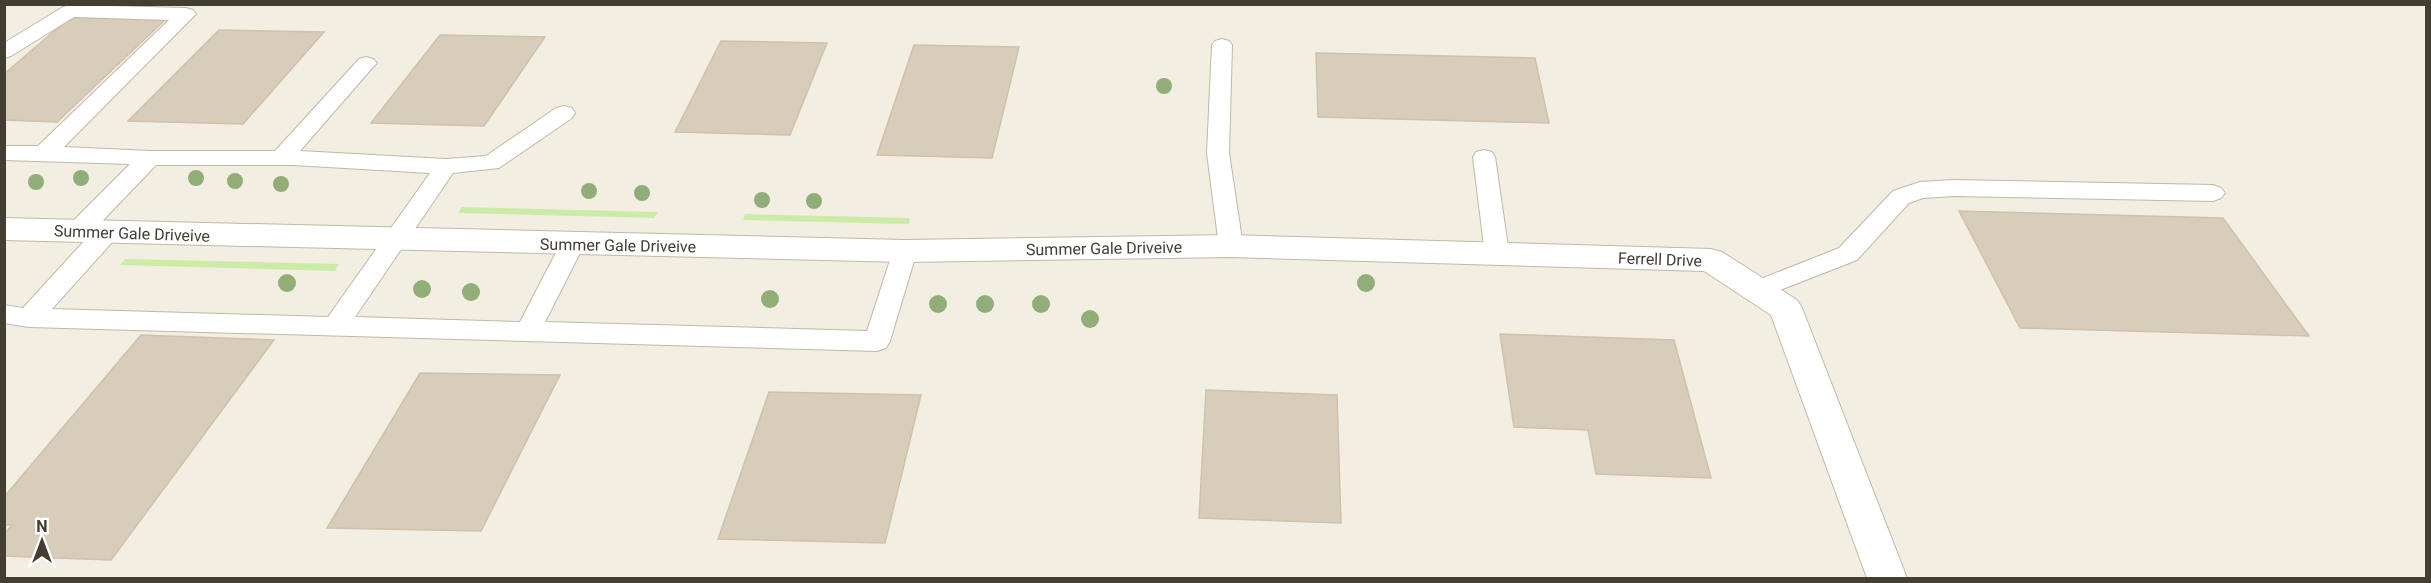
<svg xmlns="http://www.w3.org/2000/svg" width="2431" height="583" font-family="Roboto,sans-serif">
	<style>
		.green { fill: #cceba7 }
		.building { fill: #d8ccba; stroke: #d0c1aa; stroke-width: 1.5 }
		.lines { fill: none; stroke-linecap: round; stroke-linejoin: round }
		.lane-casing { stroke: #c1b8a7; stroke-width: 2 }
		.street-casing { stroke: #c1b8a7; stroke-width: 2 }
		.lane { fill: #fff; fill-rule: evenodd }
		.street { fill: #fff; fill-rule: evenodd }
		.tree { fill: #92ae78 }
		.labels { text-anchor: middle; stroke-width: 4.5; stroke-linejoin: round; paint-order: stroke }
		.street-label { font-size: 16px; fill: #443d32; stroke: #fff }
	</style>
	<rect width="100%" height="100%" fill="#f3eee2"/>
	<!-- green -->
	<g class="green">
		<polygon points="462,207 658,212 654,218 458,213"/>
		<polygon points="745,214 910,218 909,224 743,220"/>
		<polygon points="125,259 339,264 335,271 120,265"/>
	</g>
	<!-- building -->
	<g class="building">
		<polygon points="72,16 167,18 57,122 4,120 4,74"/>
		<polygon points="219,30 324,32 243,124 128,121"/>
		<polygon points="440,35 545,37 484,126 371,123"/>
		<polygon points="721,41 827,43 790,135 675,132"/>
		<polygon points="914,45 1019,47 992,158 877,155"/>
		<polygon points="1316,53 1535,58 1549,123 1318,117"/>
		<polygon points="1959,211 2223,218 2309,336 2020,328"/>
		<polygon points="1500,334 1674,340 1711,478 1596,474 1588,430 1514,427"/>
		<polygon points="141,335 274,340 111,560 4,556 4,534 12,525 4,525 4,497"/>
		<polygon points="420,373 560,375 481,531 327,528"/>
		<polygon points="1206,390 1337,395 1341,523 1199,518"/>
		<polygon points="769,392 921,395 885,543 718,539"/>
	</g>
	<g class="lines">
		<!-- lane casing -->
		<g class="lane-casing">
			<g id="lane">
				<polygon points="70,5 186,8 193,10 196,14 64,147 150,151 275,151 359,59 366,57 373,59 377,63 373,67 300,151 446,159 486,156 556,108 564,106 572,108 575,113 572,118 499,168 453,173 355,317 520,322 564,237 573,235 582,237 585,243 545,322 867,331 893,251 896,245 905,243 914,245 917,251 890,341 886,348 877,351 29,327 4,323 4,305 23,308 97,227 106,225 115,227 118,233 115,239 52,309 328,317 430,173 293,165 156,165 86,238 77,240 68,238 65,232 68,226 130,164 4,160 4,146 38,146 169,20 74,17 11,56 4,58 4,43 63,7"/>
				<polygon points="1222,39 1229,41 1232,45 1229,153 1243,246 1240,252 1231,254 1222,252 1219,246 1207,153 1212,45 1215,41"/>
				<polygon points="1484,150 1492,152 1495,157 1509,254 1506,260 1497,263 1488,260 1485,254 1473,157 1476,152"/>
				<polygon points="1954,180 2213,185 2221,188 2225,193 2221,198 2213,201 1954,196 1923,198 1909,203 1857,260 1757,299 1748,296 1744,290 1748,284 1839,248 1893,191 1920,182"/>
			</g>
		</g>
		<!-- street casing -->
		<g class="street-casing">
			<polygon id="street" points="4,218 905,240 1231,235 1711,249 1722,252 1797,300 1802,308 1907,578 1867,578 1771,315 1704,271 1231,257 905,262 4,240"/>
		</g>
		<!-- lane -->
		<use href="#lane" class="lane"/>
		<!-- street -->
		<use href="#street" class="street"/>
	</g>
	<!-- trees -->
	<g class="tree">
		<circle cx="1164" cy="86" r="8"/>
		<circle cx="81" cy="178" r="8"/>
		<circle cx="196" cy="178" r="8"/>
		<circle cx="235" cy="181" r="8"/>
		<circle cx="36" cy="182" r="8"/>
		<circle cx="281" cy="184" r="8"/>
		<circle cx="589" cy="191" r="8"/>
		<circle cx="642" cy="193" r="8"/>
		<circle cx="762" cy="200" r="8"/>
		<circle cx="814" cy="201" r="8"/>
		<circle cx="287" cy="283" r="9"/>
		<circle cx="1366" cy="283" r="9"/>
		<circle cx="422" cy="289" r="9"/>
		<circle cx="471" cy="292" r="9"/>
		<circle cx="770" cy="299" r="9"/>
		<circle cx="938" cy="304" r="9"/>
		<circle cx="985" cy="304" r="9"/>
		<circle cx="1041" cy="304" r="9"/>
		<circle cx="1090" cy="319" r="9"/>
	</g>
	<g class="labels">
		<!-- street labels -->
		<g class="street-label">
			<text transform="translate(132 233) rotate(2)" y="6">Summer Gale Driveive</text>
			<text transform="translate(618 245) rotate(1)" y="6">Summer Gale Driveive</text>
			<text transform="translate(1104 248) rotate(-1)" y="6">Summer Gale Driveive</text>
			<text transform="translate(1660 259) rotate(2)" y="6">Ferrell Drive</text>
		</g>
	</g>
	<!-- border -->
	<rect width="2431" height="583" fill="none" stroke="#443d32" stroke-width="12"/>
	<!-- north arrow -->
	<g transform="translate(42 541)" stroke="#ffffff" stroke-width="4.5" paint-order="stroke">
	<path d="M0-4.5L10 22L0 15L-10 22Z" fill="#443d32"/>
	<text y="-9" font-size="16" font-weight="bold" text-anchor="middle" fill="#443d32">N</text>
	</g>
</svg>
